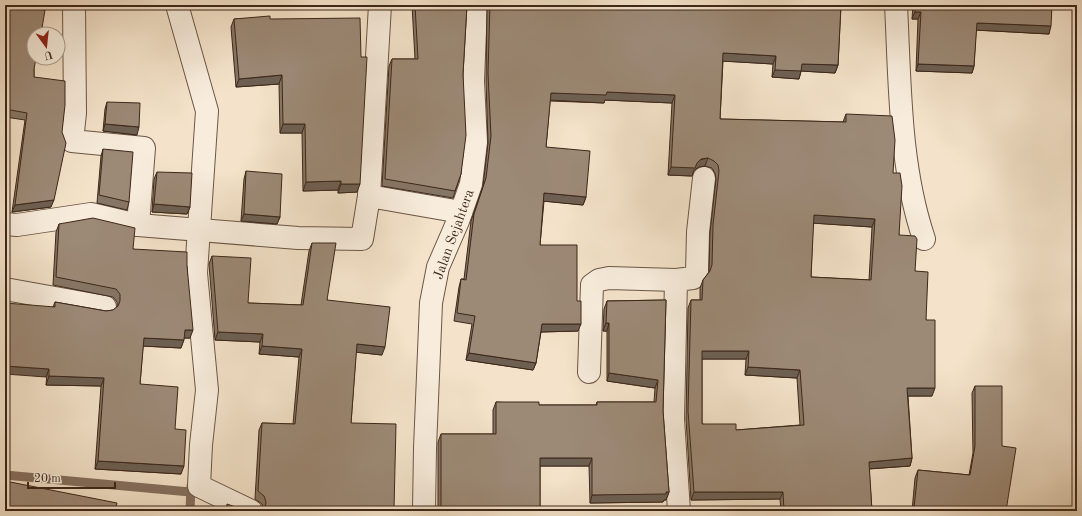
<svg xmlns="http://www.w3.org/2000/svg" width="1082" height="516" font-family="'Old Standard TT',serif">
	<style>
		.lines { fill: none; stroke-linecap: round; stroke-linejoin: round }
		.stream { stroke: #867160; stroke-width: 9 }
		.minor-casing { stroke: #6b5646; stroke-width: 24 }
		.minor { stroke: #f8eddd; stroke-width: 22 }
		.wall { fill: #867665; stroke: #3d271a; fill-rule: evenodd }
		.shaded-wall { fill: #6d6053; stroke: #3d271a }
		.building { fill: #9c8976; stroke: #3d271a; fill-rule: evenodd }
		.labels { text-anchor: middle; stroke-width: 3; stroke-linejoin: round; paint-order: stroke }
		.street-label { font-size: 14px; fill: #3d271a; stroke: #f8eddd }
	</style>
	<rect width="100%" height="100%" fill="#f4e3ca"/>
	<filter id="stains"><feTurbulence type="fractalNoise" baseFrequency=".005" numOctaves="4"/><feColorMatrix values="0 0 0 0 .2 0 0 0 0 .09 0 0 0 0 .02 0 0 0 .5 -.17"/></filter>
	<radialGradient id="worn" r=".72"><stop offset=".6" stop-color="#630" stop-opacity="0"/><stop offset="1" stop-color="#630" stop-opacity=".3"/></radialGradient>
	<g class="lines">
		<!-- stream -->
		<g class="stream">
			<polyline points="5,475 190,492"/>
			<polyline points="190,511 191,486"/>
		</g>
		<!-- minor casing -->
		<g class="minor-casing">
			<g id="minor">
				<polyline points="74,5 75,113 72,141 144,148 138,225"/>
				<polyline points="177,5 207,111 196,273 207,390 201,445 199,486 251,511"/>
				<path d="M896,5C900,83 899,165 924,239"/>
				<polyline points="369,196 380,5"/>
				<polyline points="5,224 17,225 91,214 138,225 298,238 362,239 369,196 461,212"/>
				<polyline points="5,289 105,307"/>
				<polyline points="589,372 592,285 599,280 609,278 676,280"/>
				<polyline points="424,511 425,448 431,303 438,267 458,221 471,184 476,142 473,81 476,5"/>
				<polyline points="679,511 673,419 676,280 693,278 697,272 698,232 704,178"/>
			</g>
		</g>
		<!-- minor -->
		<use href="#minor" class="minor"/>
	</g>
	<!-- wall -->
	<g class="wall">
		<polygon points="5,5 34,69 34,77 51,207 12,212 25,120 5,117"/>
		<polygon points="412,5 467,5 463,74 461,174 453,198 382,186 389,66 392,59 415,59"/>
		<path d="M487,5H841L838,65L835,73L801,71L799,79L772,77L773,64L723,61L720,119L843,122L846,114L893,173L899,235L915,271L926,320L932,396H908L912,458L910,466L869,469L872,511H781L780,499L691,500L686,419L688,308L691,300H700V288L703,280L709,272L710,233L716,179L715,173L712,168L705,166L699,167L694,170L692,176L668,175L672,103L605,100L604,103L550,101L546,147L586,197L583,205L544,201L540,245L578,331L541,332L536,363L533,370L466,360L472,324L454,321L459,287L461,279H464L471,221L483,186L488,143L486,81ZM813,223L872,227L869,280L811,277ZM702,359H746L745,375L797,378L800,425L736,430L702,424Z"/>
		<polygon points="913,5 1052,5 1049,34 976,30 974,66 972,73 916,71 918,19 912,19"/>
		<polygon points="1056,5 1077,5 1077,9"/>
		<polygon points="234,19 270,19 357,192 338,193 338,190 303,191 302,133 280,133 279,84 236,87 231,27"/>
		<polygon points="107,102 137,135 103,131 105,109"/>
		<polygon points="103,149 129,202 127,210 97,203 101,156"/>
		<polygon points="246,171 280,217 277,224 241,221 244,179"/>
		<polygon points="157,172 190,207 187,214 152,212 154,179"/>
		<polygon points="59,224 133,249 187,266 190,338 184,338 181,348 143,346 140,384 175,429 181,474 95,469 101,386 46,385 53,307 55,302 106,311 113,310 117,307 117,302 113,297 53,285 56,232"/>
		<polygon points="312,243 327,300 382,355 356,352 351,423 394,509 394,511 261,511 263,510 262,504 255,499 259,430 262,423 293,424 299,357 259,354 260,342 215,340 209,264 212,256 248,303 301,305 309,251"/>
		<polygon points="666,300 663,411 669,492 666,500 664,500 663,502 590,503 589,466 540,466 540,511 438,511 438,442 441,434 493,434 493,410 496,402 539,405 596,405 597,402 654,402 655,388 607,381 607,331 603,331 604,309 607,301"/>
		<polygon points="975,386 1002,446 1006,511 912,511 915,478 918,470 969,475 973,453 972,393"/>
	</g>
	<!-- shaded-wall -->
	<g class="shaded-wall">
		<polygon points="915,12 921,12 918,19 912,19"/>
		<polygon points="977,23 1051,26 1049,34 974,30"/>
		<polygon points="723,53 776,56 773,64 721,61"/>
		<polygon points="802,64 838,65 835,73 801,71 799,79 772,77 775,70"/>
		<polygon points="918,64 974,66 972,73 916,71"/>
		<polygon points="282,75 279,84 236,87 239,79"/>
		<polygon points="607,92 675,95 672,103 605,100 604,103 548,100 551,93"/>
		<polygon points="105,124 139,127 137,135 103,131"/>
		<polygon points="283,124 305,124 302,133 280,133"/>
		<polygon points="708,158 705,166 699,167 694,170 692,176 668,175 671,167"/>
		<polygon points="341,181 338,190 303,191 306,182"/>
		<polygon points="341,184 360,184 357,192 338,193"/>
		<polygon points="544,193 586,197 583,205 542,201"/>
		<polygon points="54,200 51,207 12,212 15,205"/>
		<polygon points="154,204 190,207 187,214 152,212"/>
		<polygon points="244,214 280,217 277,224 241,221"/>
		<polygon points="814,215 875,219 872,227 811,223"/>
		<polygon points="606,323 609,323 607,331 603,331"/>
		<polygon points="542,324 581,324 578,331 540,332"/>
		<polygon points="185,330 193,330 190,338 182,338"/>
		<polygon points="218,332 263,334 260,342 215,340"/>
		<polygon points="144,338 184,340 181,348 141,346"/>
		<polygon points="357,344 385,347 382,355 354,352"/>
		<polygon points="262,346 302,349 299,357 259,354"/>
		<polygon points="702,351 749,351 746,359 699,359"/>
		<polygon points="469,353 536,363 533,370 466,360"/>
		<polygon points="5,366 49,369 46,377 5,374"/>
		<polygon points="748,367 800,370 797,378 745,375"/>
		<polygon points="609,373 658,380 655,388 607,381"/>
		<polygon points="49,376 104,378 101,386 46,385"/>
		<polygon points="907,388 935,388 932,396 904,396"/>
		<polygon points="540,458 592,458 589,466 538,466"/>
		<polygon points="912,458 910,466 866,469 869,462"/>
		<polygon points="98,461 184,466 181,474 95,469"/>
		<polygon points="669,492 666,500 664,500 663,502 590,503 592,495"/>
		<polygon points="694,492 783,492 780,499 691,500"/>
		<polygon points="299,507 394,509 394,511 264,511 265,509"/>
		<polygon points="914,508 939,511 913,511"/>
	</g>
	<!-- building -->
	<g class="building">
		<polygon points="5,5 45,10 41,34 34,34 34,58 36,58 34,69 34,77 65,81 65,105 62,132 66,143 54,200 15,205 27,113 5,109"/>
		<polygon points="415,5 467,5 463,74 466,135 461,174 455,191 385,179 392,59 418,59"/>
		<path d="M490,5H841L838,65L802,64L801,71L775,70L776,56L723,53L720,119L846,122V114L892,116L895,140L893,173H900L902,186L899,235L915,236L917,239L915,271L928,272L926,320H935V388H907L912,458L869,462L872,511H784L783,492H694L688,411L691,300H702L703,280L710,271L712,265L713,225L719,171L718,165L714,161L708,158L701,159L697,163L695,168L671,167L675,95L607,92L606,95L551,93L546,147L590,151L586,197L544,193L540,245H577V301H581V324H542L536,363L469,353L475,316L457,313L461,279L466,280L474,214L486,178L491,136L488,73ZM814,215L875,219L871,280L811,277ZM702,351H749L748,367L800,370L804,425L736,430V424H702Z"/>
		<polygon points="915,5 1052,5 1051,26 977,23 974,66 918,64 921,12 915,12"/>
		<polygon points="270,16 270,19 360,18 361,57 367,57 360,184 341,184 341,181 306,182 305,124 283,124 282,75 239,79 234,19"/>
		<polygon points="107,102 140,103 139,127 105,124"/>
		<polygon points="103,149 133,152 129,202 99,195"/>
		<polygon points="246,171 282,174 280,217 244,214"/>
		<polygon points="157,172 192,173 190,207 154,204"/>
		<polygon points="93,218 135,228 133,249 187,252 187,266 193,330 185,330 184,340 144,338 140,384 178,387 175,429 186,430 184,466 98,461 104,378 49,376 49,369 5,366 5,303 55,307 55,302 106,311 113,310 118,306 120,301 120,294 116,289 56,277 59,224"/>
		<polygon points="5,228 8,229 7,260 5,260"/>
		<polygon points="312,243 336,243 327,300 390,307 385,347 357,344 351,423 396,424 394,509 299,507 299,511 265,509 266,502 264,496 258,491 262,423 295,424 302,349 262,346 263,334 218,332 212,256 251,258 248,303 303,305"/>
		<polygon points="666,300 663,411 669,492 666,492 666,494 592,495 592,458 540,458 540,511 441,511 441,434 496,434 496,402 539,402 539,405 597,405 597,402 656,402 658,380 609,373 609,323 606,323 607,301"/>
		<polygon points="975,386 1002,386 1002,446 1016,448 1006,511 939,511 914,508 918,470 970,475 975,446"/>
		<polygon points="5,481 117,503 115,511 5,511"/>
		<polygon points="227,504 247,511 226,511"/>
		<polygon points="263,510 271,511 261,511"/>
	</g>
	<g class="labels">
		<!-- street labels -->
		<g class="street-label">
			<text transform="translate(453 234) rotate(-70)" y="5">Jalan Sejahtera</text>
		</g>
	</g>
	<!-- margin -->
	<rect width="1082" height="516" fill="none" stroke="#f4e3ca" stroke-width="20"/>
	<rect x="6" y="6" width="1070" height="504" fill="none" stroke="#3d271a" stroke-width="2"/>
	<rect x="10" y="10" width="1062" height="496" fill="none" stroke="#3d271a"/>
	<!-- north arrow -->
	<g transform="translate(46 46) rotate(165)"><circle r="19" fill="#f8eddd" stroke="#ad9e8f"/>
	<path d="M0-3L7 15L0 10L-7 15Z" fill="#8f2418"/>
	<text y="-6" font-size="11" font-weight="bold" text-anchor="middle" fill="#3d271a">U</text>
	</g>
	<!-- scale -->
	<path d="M28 482v6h87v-6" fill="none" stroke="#3d271a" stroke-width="2"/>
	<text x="34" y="482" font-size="12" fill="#3d271a" stroke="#f8eddd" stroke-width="3" paint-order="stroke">20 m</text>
	<rect width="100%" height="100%" filter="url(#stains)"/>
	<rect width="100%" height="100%" fill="url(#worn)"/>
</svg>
